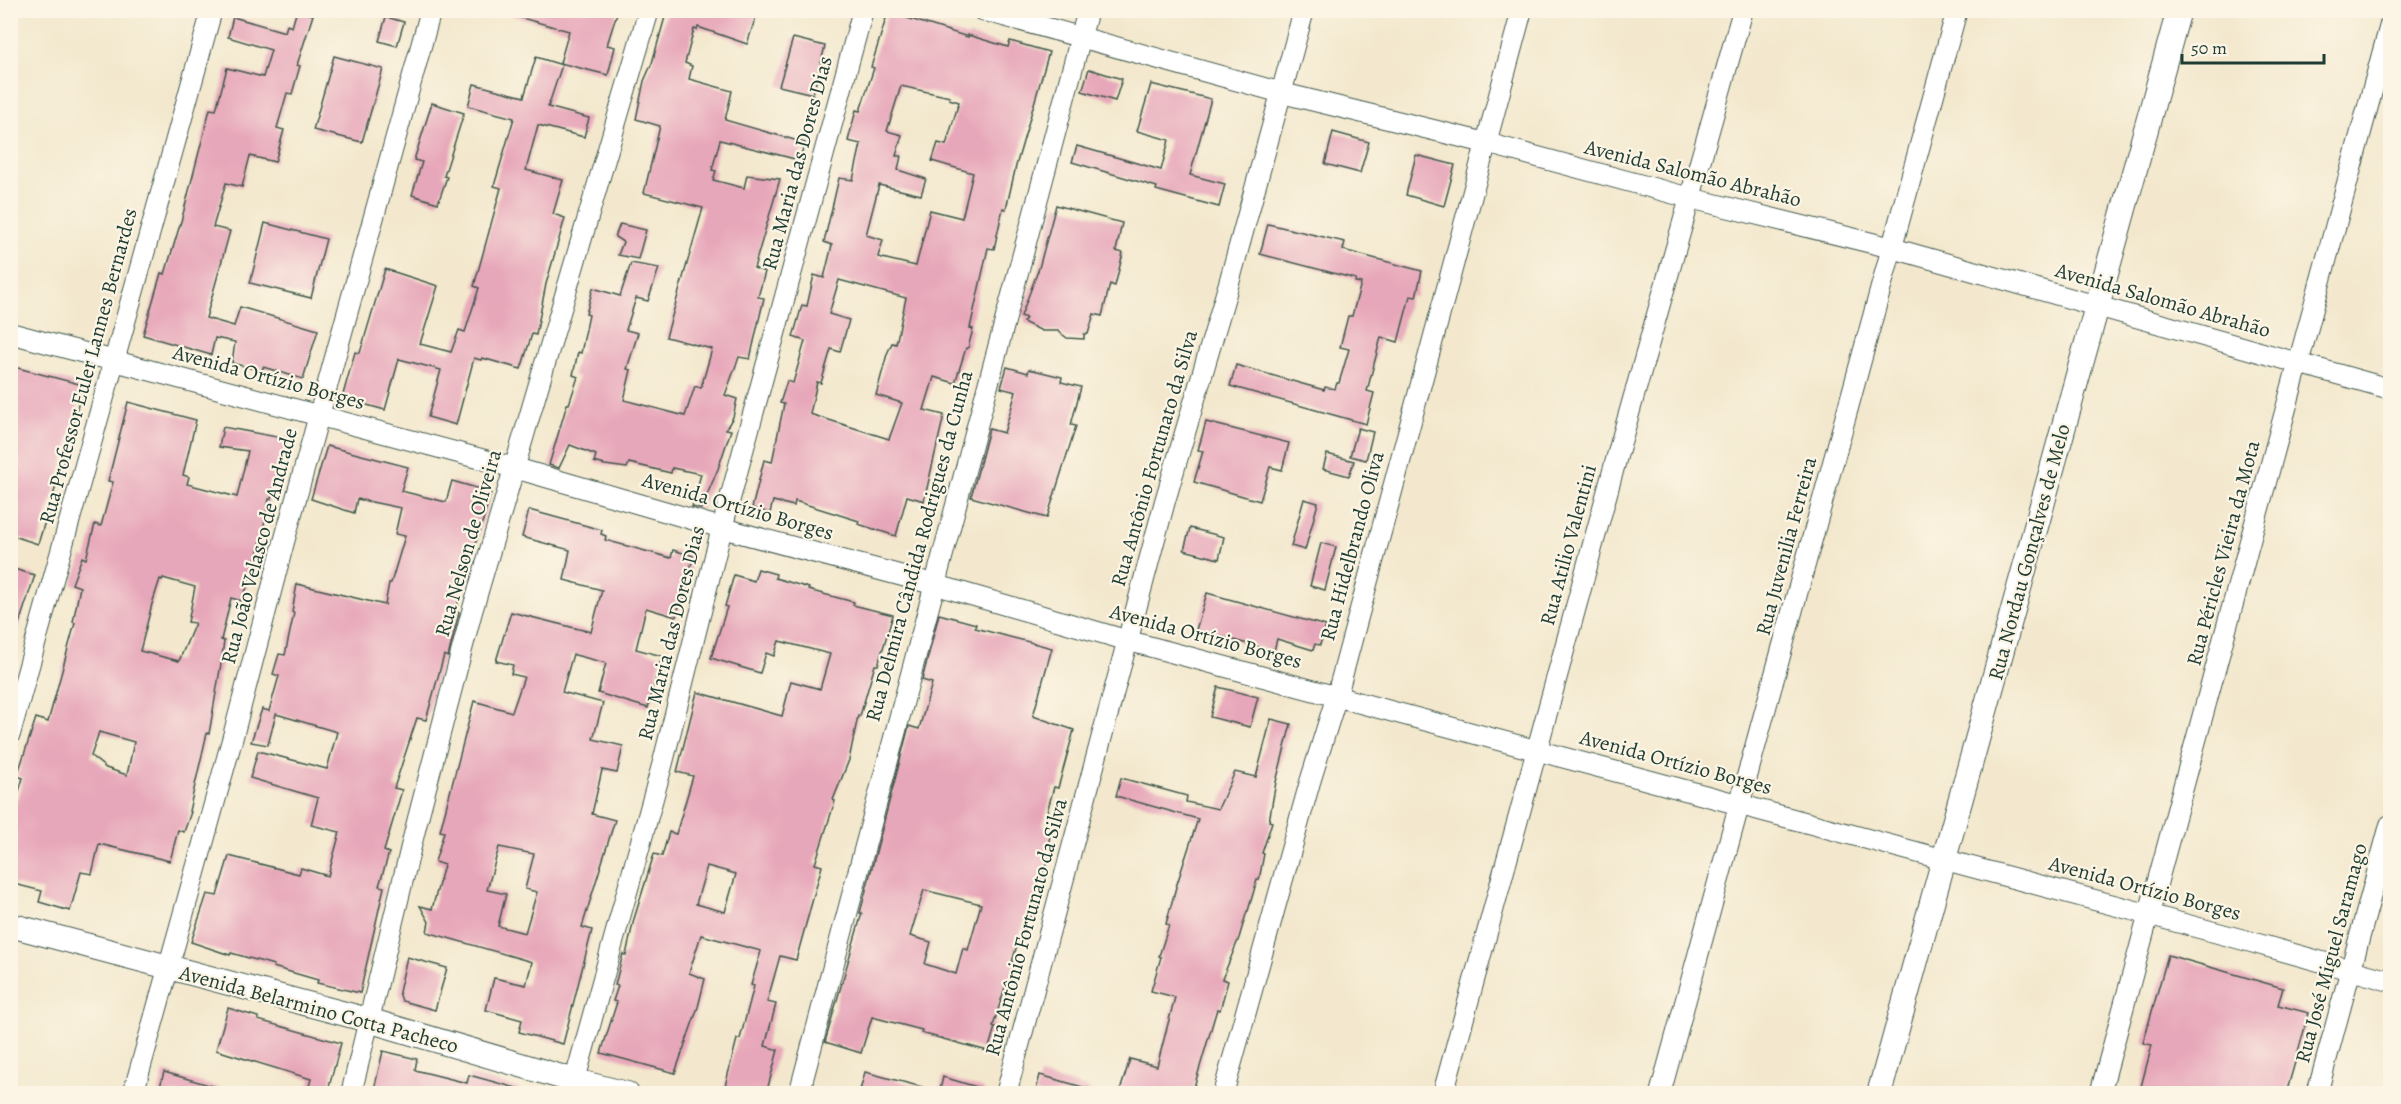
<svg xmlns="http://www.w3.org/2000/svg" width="2401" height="1104" font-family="Alegreya,serif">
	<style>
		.building { fill: #e7a7ba; fill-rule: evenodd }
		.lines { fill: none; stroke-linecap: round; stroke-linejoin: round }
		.minor-casing { stroke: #3f574b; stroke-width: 22 }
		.tertiary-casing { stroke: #3f574b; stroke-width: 26 }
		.minor { stroke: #fff; stroke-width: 20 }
		.tertiary { stroke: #fff; stroke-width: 24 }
		.labels { text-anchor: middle; stroke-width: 4.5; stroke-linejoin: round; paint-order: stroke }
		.street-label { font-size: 21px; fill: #1f3d34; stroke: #fcf5e5 }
	</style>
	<rect width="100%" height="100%" fill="#fcf5e5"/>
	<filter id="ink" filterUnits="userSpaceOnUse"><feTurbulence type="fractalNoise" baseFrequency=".0167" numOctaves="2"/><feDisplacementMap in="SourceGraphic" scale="12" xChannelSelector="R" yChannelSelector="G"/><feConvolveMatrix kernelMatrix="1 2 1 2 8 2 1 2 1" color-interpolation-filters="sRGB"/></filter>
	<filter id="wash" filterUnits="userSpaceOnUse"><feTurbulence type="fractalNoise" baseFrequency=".008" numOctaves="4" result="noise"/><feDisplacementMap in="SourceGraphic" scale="24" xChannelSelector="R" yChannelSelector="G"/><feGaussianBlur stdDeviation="1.35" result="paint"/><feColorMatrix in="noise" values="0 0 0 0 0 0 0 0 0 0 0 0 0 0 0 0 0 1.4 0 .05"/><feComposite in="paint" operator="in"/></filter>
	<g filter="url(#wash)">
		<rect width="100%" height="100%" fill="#f3e8cd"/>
		<g id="blocks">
			<!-- building -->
			<g class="building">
				<polygon points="297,10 313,15 297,65 300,66 292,94 287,93 277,128 284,130 275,162 250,156 242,187 226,183 213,227 230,231 206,318 234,326 240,307 318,330 303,379 263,367 262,371 232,363 235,342 215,338 211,355 143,335 161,273 165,274 182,218 210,109 216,110 227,68 263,77 271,50 228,37 233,17 285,32 287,25 292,27"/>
				<polygon points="512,10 618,10 607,45 615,47 608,75 560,63 569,31 511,15"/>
				<polygon points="667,10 758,10 747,44 698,27 697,30 694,29 685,63 692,66 689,79 732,91 725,120 805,143 799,160 720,140 712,170 716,171 713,180 744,188 747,175 780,179 754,268 765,272 758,297 764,298 750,359 739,357 725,395 737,399 733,417 726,429 731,430 718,469 701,509 692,507 701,474 672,468 671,473 629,463 627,468 605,465 594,462 596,455 570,445 559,468 549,465 567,404 569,404 578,377 573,375 578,352 581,353 589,315 586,314 593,288 620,296 631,263 659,268 648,301 636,298 626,330 638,333 627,369 631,370 624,400 685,416 695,386 701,388 712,349 666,337 703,208 644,193 660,126 636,119 644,81 652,63"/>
				<path d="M888,12L968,37V35L1008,47L1010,41L1049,52L1016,166L1006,209L1003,208L994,249L988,248L970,328L973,329L968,348H966L955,383L934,377L924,410L944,415L924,501L907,496L896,536L858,524L859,521L795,501L794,506L773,501L770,513L752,508L764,460L772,462L784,404L780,403L787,381L793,383L805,341L793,337L802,305L807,306L814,275L824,278L832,245L824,242L839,178L853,180L861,144L848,141L856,110L860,111L874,68L871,67ZM901,86L950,97L949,99L959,102L946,145L938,143L932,161L973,173L962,218L930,210L916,266L878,257L883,240L866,235L879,185L921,195L926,179L898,170L901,156H896L902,135L887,131ZM839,280L906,298L896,344L892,343L887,354L876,395L902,403L889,439L810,414L817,382L821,383L831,349L840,352L849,320L829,314Z"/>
				<polygon points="386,17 404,22 397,46 379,41"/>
				<polygon points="793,38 825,46 813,94 779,86"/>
				<polygon points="334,56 383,69 362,142 313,130"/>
				<polygon points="536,57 562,65 548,107 589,118 584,137 538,125 526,170 563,180 553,214 565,218 546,284 536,335 532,334 521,369 482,358 481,360 474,358 456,425 428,417 441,370 399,359 385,410 342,398 355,352 360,353 385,269 438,286 420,344 451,352 459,330 465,332 479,288 474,286 501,188 494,186 514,118 468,106 474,84 524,97"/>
				<polygon points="1089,69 1122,79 1115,101 1082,91"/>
				<polygon points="1151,84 1211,99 1190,175 1225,184 1219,207 1156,190 1157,187 1072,162 1077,146 1161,170 1169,140 1137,131"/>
				<polygon points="432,103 464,113 444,176 447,177 438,203 412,195 422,162 414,160"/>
				<polygon points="1333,132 1369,142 1360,173 1325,164"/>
				<polygon points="1416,155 1455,165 1444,206 1406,195"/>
				<polygon points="1056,205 1122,223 1116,251 1123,253 1115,286 1110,284 1102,316 1094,314 1088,334 1084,334 1084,339 1067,338 1058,331 1042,331 1023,322 1026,318 1021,316 1039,268"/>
				<polygon points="265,223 326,239 311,298 250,283"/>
				<polygon points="620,224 646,230 638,259 618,255 623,242 615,237"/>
				<polygon points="1268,224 1345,242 1343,250 1422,271 1416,297 1410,296 1398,342 1381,337 1367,391 1374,393 1366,424 1230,386 1236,365 1324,390 1325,387 1335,389 1337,383 1339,383 1349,349 1340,347 1348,316 1352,316 1361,283 1355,282 1356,279 1260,254"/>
				<polygon points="10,366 83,385 64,460 38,544 10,535"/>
				<polygon points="1007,367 1028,373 1029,369 1062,377 1061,382 1081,387 1071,425 1076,426 1047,518 971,497 989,429 1004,433 1016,392 1001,388"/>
				<path d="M128,402L196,420L183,475L189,477L187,484L237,497L248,451L219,447L223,427L288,439L271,499H269L261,541L248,584L242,601L231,598L221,640L224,641L221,664L209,734L207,733L189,811L191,812L184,832L178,830L170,861L99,844L92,874L81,872L70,911L39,902L42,891L10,883V821L23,778L17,776L36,718L48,722L75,623L73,622L80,587L72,584L82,557L86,559L95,524L101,526L113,482L108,481ZM163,578L195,587L188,622L195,623L179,661L140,651L152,604L160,579L162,580ZM99,732L134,742L127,775L106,768L91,756Z"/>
				<polygon points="1206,422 1289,443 1282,470 1270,467 1260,501 1194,482 1203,451 1198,450"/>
				<polygon points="1358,428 1373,432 1366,460 1350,456"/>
				<polygon points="327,446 408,467 401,491 446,502 452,481 491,492 479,534 466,568 456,611 459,613 448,657 444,655 426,720 417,718 394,788 402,790 384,851 389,853 379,886 384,887 360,993 317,983 318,980 273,967 274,965 231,953 230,955 191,942 207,894 217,896 229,856 299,874 301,868 328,876 340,832 311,825 318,798 250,778 258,751 327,769 337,732 276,714 268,745 251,742 262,709 269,711 279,676 273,674 279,654 285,655 294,613 292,612 297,584 385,605 389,583 391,583 405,536 395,534 401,508 357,499 354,513 311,499"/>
				<polygon points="1327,454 1354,461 1349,476 1323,469"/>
				<polygon points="1304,499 1318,503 1305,550 1291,546"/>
				<path d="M529,510L602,530L601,534L606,536L605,540L671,558L673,550L693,556L685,598L681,599L676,617L646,608L636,649L662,656L648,708L598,693L606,663L575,655L573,654L562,692L603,703L593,739L623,746L617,773L602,770L592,814L615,820L582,927L592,930L563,1044L519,1032L522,1020L486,1010L494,978L526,985L532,962L427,932L429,922L420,906L432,909L444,865L435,862L444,832L440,831L474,701L512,712L524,677L511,674L513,665L496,661L511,612L591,632L602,590L564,580L570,550L522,537ZM499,847L534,854L525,889L537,892L525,933L498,926L506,894L487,890Z"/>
				<polygon points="1190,528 1224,537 1219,559 1184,550"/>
				<polygon points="1321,543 1336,547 1325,590 1310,586"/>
				<polygon points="10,568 35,575 14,639 10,639"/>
				<path d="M758,569L776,574L775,578L809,588L808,590L854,602L853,605L893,615L878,665H875L860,716H858L849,760L833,800L835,801L815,864L822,866L796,960L780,956L767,1002L776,1004L765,1046L778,1050L766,1094H737L724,1090L737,1039H740L754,986L751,985L761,951L701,935L689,973L705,979L698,1007L675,1073L601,1053L617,1002L613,1001L618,986L615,985L623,954L626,955L634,919L654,854L662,856L669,832L676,834L693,776L677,772L697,692L782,716L791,681L820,689L830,654L779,641L774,656L766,653L760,673L711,658L727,607L725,606L734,575L754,581ZM707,866L736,874L725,912L696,904Z"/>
				<polygon points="1207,593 1326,626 1320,645 1315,644 1313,650 1277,639 1274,651 1196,630"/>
				<path d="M939,614L976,624L975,628L1052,648L1033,716L1074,730L1058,788L1054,787L1043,826L1052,828L1045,857L1048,858L1035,895H1037L1032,917L1026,915L1012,962L1016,963L1010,985L1006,984L993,1026L995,1027L988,1051L921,1033L922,1030L872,1017L861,1053L825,1042L862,913H860L909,726L919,729L932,683L922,680ZM924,890L981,904L968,950L963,948L956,974L925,964L931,942L910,936Z"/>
				<polygon points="1218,687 1258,697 1250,727 1210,717"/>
				<polygon points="1271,719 1291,724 1276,782 1269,821 1272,822 1262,853 1264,854 1259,880 1257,880 1248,911 1247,911 1239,938 1222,979 1228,981 1220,1010 1217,1009 1192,1094 1119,1094 1130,1059 1157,1066 1175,997 1151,991 1161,957 1159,956 1169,925 1166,924 1176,887 1198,819 1116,796 1121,778 1187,796 1186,802 1218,809 1235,772 1256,777"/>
				<polygon points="2168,955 2283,988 2278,1005 2309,1013 2286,1094 2139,1094 2152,1045 2143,1043"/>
				<polygon points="407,957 447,968 435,1010 402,1001 399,992"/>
				<polygon points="228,1008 258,1017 258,1020 341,1043 327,1094 307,1094 311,1079 216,1050"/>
				<polygon points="383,1051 417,1059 415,1070 467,1083 469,1075 520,1089 519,1094 373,1094"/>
				<polygon points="164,1072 223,1089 222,1094 158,1094"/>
				<polygon points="865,1072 926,1088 925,1094 859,1094"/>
				<polygon points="1040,1075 1090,1089 1089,1094 1035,1094"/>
				<polygon points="943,1077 984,1089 984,1094 939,1094"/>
			</g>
		</g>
	</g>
	<g filter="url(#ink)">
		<use href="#blocks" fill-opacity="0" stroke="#3f574b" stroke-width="1.5"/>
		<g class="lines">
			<!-- minor casing -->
			<g class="minor-casing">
				<g id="minor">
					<polyline points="982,10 1282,93 1486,143 1690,198 1892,248 2390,389"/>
					<polyline points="10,333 515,468 722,528 933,584 1129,641 2244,940 2390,981"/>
					<polyline points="10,734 212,10"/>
					<polyline points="133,1094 232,740 284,542 431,10"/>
					<polyline points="351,1094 417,822 471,615 649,10"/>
					<polyline points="571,1094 663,762 722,528 863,10"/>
					<polyline points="799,1094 1088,10"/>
					<polyline points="1006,1094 1165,501 1229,283 1304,10"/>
					<polyline points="1223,1094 1310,782 1337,695 1522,10"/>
					<polyline points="1443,1094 1619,449 1743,10"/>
					<polyline points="1660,1094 1957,10"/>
					<polyline points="2100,1094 2390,25"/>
					<polyline points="2317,1094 2390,825"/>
				</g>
			</g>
			<!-- tertiary casing -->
			<g class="tertiary-casing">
				<g id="tertiary">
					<polyline points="10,925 368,1020 575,1081 627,1094"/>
					<polyline points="1879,1094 2179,10"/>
				</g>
			</g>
			<!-- minor -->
			<use href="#minor" class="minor"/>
			<!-- tertiary -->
			<use href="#tertiary" class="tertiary"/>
		</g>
	</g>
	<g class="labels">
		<!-- street labels -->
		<g class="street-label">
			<text transform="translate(797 163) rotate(-75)" y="7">Rua Maria das Dores Dias</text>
			<text transform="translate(1693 173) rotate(14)" y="7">Avenida Salomão Abrahão</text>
			<text transform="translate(2163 300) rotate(16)" y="7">Avenida Salomão Abrahão</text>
			<text transform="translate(88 366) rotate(-75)" y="7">Rua Professor Euler Lannes Bernardes</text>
			<text transform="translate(269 377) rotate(15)" y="7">Avenida Ortízio Borges</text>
			<text transform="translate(1154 458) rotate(-74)" y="7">Rua Antônio Fortunato da Silva</text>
			<text transform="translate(738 506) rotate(16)" y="7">Avenida Ortízio Borges</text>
			<text transform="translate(468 543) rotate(-74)" y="7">Rua Nelson de Oliveira</text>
			<text transform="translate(1568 545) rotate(-75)" y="7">Rua Atilio Valentini</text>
			<text transform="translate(259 546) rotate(-75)" y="7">Rua João Velasco de Andrade</text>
			<text transform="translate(919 546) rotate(-75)" y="7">Rua Delmira Cândida Rodrigues da Cunha</text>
			<text transform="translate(1352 546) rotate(-75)" y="7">Rua Hidelbrando Oliva</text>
			<text transform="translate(1786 546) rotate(-75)" y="7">Rua Juvenilia Ferreira</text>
			<text transform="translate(2029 552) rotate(-75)" y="7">Rua Nordau Gonçalves de Melo</text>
			<text transform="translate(2223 553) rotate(-75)" y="7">Rua Péricles Vieira da Mota</text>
			<text transform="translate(671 633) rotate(-76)" y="7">Rua Maria das Dores Dias</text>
			<text transform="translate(1206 636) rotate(15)" y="7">Avenida Ortízio Borges</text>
			<text transform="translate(1676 762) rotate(15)" y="7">Avenida Ortízio Borges</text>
			<text transform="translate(2145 888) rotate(15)" y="7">Avenida Ortízio Borges</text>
			<text transform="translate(1026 927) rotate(-75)" y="7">Rua Antônio Fortunato da Silva</text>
			<text transform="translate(2331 953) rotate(-75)" y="7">Rua José Miguel Saramago</text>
			<text transform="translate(319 1009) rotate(15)" y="7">Avenida Belarmino Cotta Pacheco</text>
		</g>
	</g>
	<!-- margin -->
	<rect width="2401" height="1104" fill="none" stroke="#fcf5e5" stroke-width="36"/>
	<!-- scale -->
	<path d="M2182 54v9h142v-9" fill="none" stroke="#1f3d34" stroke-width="3"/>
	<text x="2191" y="54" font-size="18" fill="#1f3d34" stroke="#fcf5e5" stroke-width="4.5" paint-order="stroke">50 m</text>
</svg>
